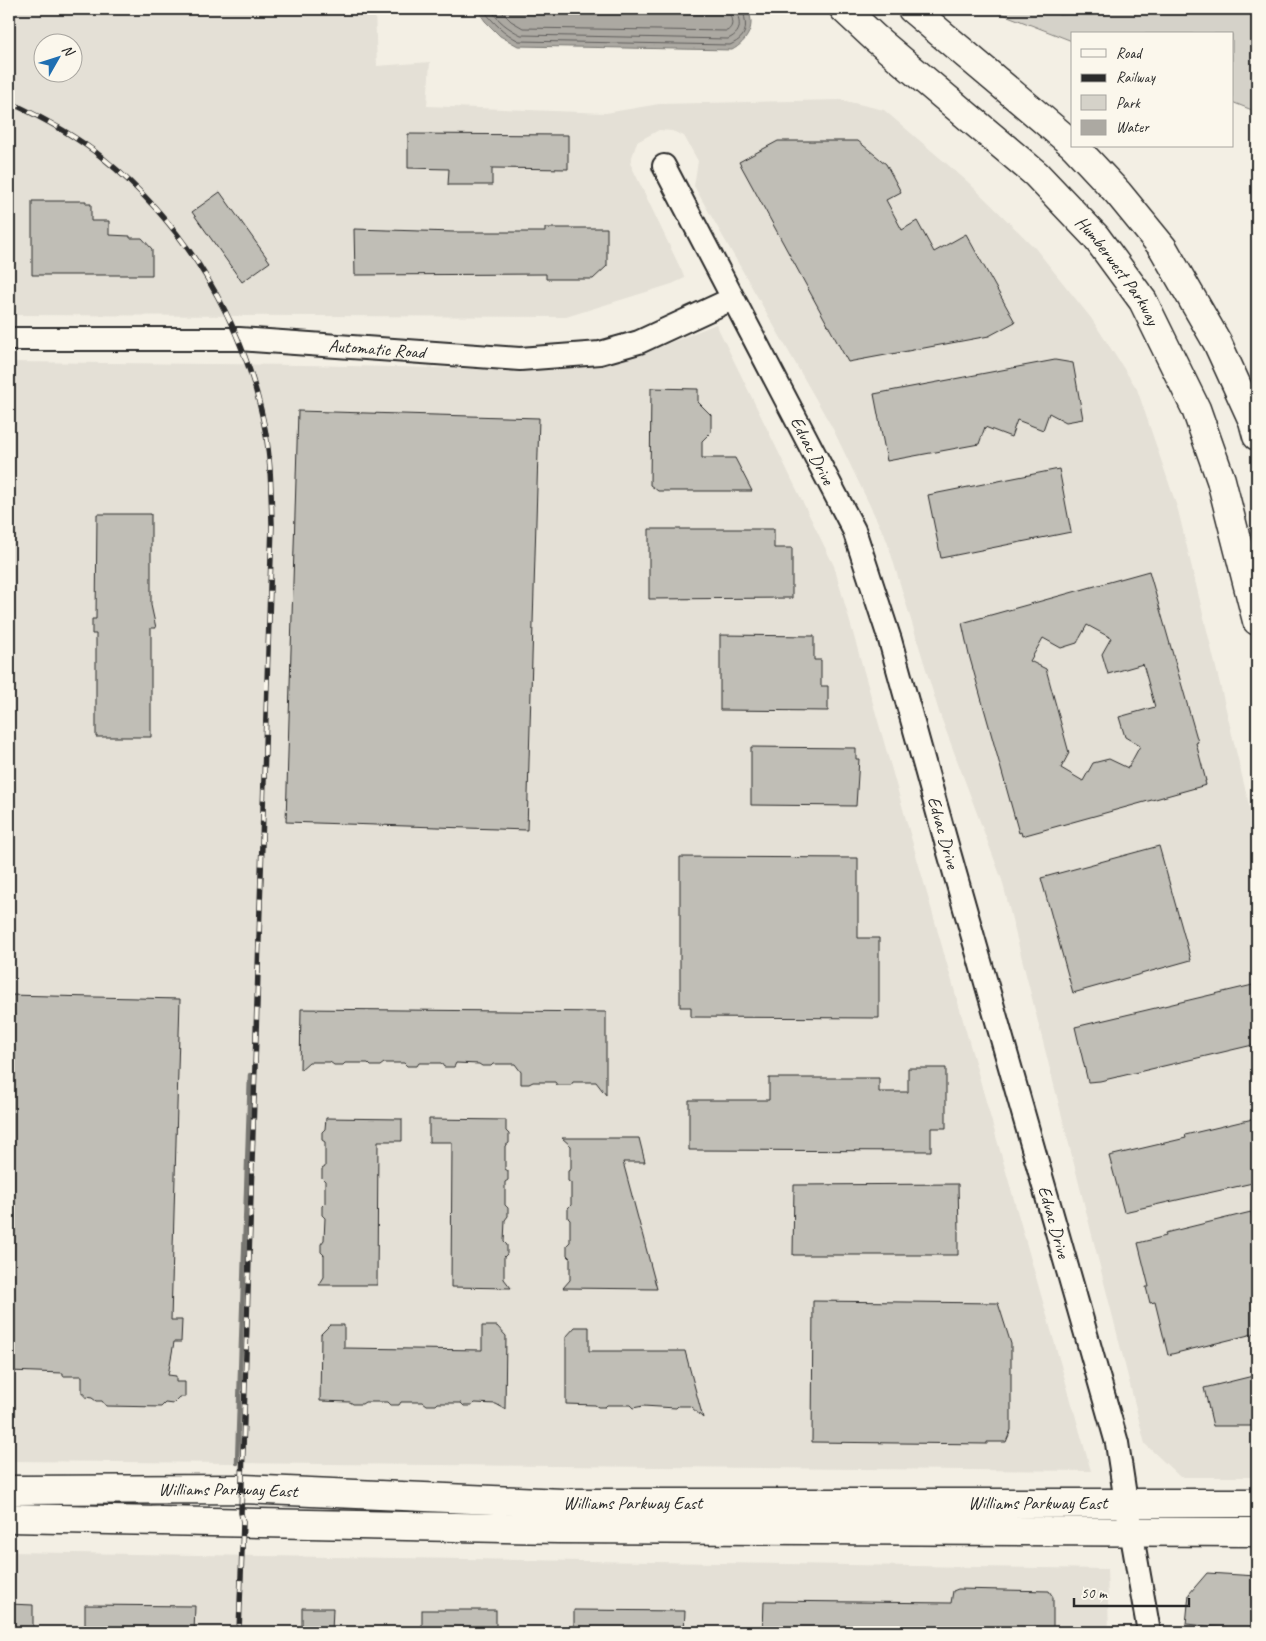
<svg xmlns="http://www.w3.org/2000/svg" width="1266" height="1641" font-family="Caveat,sans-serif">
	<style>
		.built { fill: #e4e0d6; fill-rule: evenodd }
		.green { fill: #d5d2c9; stroke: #807e7a }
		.water { fill: #aca9a2; stroke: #787772 }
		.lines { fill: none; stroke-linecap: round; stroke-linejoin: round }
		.shore { stroke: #5f5d5b; stroke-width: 1 }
		.stream { stroke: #787772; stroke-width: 4.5 }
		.building { fill: #c0beb6; stroke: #2b2b2b; fill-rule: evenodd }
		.minor-casing { stroke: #2b2b2b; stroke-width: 26 }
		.major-casing { stroke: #2b2b2b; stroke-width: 31 }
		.minor { stroke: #fbf7ec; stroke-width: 22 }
		.major { stroke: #fbf7ec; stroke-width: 28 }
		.rail-casing { stroke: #2b2b2b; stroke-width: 5.5 }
		.rail { stroke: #fbf7ec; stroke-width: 4; stroke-dasharray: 11; stroke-linecap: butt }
		.labels { text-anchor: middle; stroke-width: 4; stroke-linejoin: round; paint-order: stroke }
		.street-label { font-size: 18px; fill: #2b2b2b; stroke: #fbf7ec }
	</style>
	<rect width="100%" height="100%" fill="#f3efe4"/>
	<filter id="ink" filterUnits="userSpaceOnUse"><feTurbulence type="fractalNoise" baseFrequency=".02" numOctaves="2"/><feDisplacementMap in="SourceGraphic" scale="10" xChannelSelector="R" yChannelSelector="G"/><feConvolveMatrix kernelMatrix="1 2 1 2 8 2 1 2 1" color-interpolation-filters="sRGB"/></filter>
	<g filter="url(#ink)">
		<!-- built -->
		<g class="built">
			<path d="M9,9H375L377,66L430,62L427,106L606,113L659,104L841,100L884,110L968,182L1035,248L1091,318L1137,389L1178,510L1257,838V1477H1180L1145,1444L1002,880L939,712L887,541L833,429L694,186L698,161L684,136L672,131L659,130L637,142L630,163L685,278L672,284L566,317L9,315ZM42,42H72V72H42Z"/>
			<polygon points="716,324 834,566 1091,1471 9,1461 9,362 305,365 530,370 635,357"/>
			<polygon points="9,1552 1107,1569 1109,1632 9,1632"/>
		</g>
		<!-- green -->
		<polygon class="green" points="990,9 1257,9 1257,112 1232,102 1232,34 1072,34 1072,41"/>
		<!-- water -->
		<path class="water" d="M477,9H747C757,25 747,42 732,50L518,46L500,36L485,21Z"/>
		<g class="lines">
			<!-- shore -->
			<g class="shore">
				<path d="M483,9C493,23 504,33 519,41L730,45C750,36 746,25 743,9"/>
				<path d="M491,9C497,21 509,29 521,35L728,39C745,31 738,21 737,9"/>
				<path d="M499,9L511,21L523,28L727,31C736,25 730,18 729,9"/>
			</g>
			<!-- stream -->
			<g class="stream">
				<polyline points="1056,9 1059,13 1097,12 1101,9"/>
				<polyline points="237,1463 250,1075"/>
			</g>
		</g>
		<!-- building -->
		<g class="building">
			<polygon points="408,134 568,135 568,169 492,168 492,185 448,185 449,169 408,168"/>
			<polygon points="778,141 858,141 886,164 901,192 886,200 902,230 917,221 934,252 966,234 1015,322 989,336 848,362 739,162"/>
			<polygon points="220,192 270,262 242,282 192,212"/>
			<polygon points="32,201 86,201 86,204 91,204 91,221 109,221 109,235 130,236 130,238 142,238 152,249 152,275 32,275"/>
			<polygon points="545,228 607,228 607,266 593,279 546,279 546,274 355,275 354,229 454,232 545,232"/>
			<polygon points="1055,360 1073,363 1083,419 1066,422 1049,413 1043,430 1017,420 1011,437 985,427 979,444 887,461 874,394"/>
			<polygon points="651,388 698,389 698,402 711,415 711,432 702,441 702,458 735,458 752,491 658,491 650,485"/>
			<polygon points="298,411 539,418 527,830 286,822"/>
			<polygon points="1059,469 1071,532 941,558 928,495"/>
			<polygon points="97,514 151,514 151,605 156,628 151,628 151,737 96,737 96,634 92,634 92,619 96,619"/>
			<polygon points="649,529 774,529 774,548 792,548 792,598 649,599"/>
			<path d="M1149,571L1198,742L1196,743L1206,781H1205L1206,785L1022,836L1021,832L1019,833L969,655L962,623ZM1087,625L1111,638L1102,654L1108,674L1143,664L1155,707L1119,717L1125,737L1140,746L1128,768L1109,759L1093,763L1083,781L1061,768L1069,753L1046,669L1030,661L1043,638L1061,648L1077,643Z"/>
			<polygon points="720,635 814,636 814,660 821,660 821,686 828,686 828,711 720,710"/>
			<polygon points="751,747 856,748 856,759 859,759 856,806 751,805"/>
			<polygon points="1159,846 1191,960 1073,993 1041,878"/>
			<polygon points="680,857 858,858 858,938 879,938 879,1018 691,1017 691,1007 680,1007"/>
			<polygon points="1257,984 1257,1044 1100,1081 1088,1082 1075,1027"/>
			<polygon points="9,995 180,999 171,1320 182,1320 181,1342 174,1342 168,1375 176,1376 176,1382 185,1382 185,1397 180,1397 173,1404 165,1403 161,1407 106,1406 102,1401 96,1401 92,1398 85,1397 85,1394 82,1394 82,1376 63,1376 63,1373 9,1371"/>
			<polygon points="301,1009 606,1012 606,1095 596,1082 573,1082 571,1085 557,1085 555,1082 533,1082 529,1084 521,1084 521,1072 515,1064 493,1064 491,1066 482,1066 479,1064 456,1063 454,1067 444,1067 441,1063 419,1063 417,1066 407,1066 404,1063 384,1063 380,1066 371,1066 368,1063 345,1063 343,1065 334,1065 330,1062 309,1062 300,1070"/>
			<polygon points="908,1068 946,1068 946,1128 931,1128 931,1151 689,1150 689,1100 769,1100 769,1078 879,1078 879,1092 908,1092"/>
			<polygon points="326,1118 402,1119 402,1141 378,1141 377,1285 319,1285 324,1277 324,1255 321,1252 321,1244 324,1240 325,1218 322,1215 322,1206 325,1203 325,1181 322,1178 322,1169 325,1167 325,1142 322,1140 322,1132 325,1129"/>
			<polygon points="1257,1118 1257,1182 1124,1212 1109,1156 1186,1138 1185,1135"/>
			<polygon points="429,1119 506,1120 506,1131 509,1134 509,1143 505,1146 505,1169 508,1171 508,1180 505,1182 505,1205 508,1208 508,1216 505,1220 504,1242 507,1245 507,1254 504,1257 504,1279 511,1288 451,1287 452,1142 429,1142"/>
			<polygon points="562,1138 639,1138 645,1162 623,1162 657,1289 563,1288 570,1280 570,1258 567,1255 567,1245 570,1242 570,1220 568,1218 568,1208 571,1205 571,1183 568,1181 568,1171 571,1169 571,1146"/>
			<polygon points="958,1184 959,1230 958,1230 958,1255 793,1255 794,1185"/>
			<polygon points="1251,1212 1257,1238 1257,1333 1168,1355 1155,1302 1150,1303 1146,1287 1149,1287 1138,1243 1166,1236 1165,1233"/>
			<polygon points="813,1301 998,1303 1011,1344 1011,1430 1006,1442 987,1442 987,1444 812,1442"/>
			<polygon points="330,1325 344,1325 344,1348 482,1350 482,1326 497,1326 506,1336 505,1409 496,1404 475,1403 472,1406 464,1406 461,1403 438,1403 436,1405 427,1405 423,1402 401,1402 399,1405 390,1405 387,1402 365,1402 362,1404 353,1404 350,1402 320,1401 321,1334"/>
			<polygon points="575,1327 589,1327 589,1351 685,1351 703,1418 690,1406 678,1406 676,1408 643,1406 633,1408 630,1405 607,1405 605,1407 598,1407 595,1405 566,1404 566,1337"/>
			<polygon points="1257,1375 1257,1426 1213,1426 1204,1388"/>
			<polygon points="1207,1573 1257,1576 1257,1631 1186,1624 1189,1594"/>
			<polygon points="958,1589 1049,1591 1053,1597 1053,1632 763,1632 764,1601 951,1603 953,1591"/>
			<polygon points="9,1604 33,1605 33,1632 9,1632"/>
			<polygon points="85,1605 195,1606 194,1632 85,1632"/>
			<polygon points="302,1608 333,1608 332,1632 302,1632"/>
			<rect x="422" y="1610" width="74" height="22"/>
			<polygon points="574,1610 685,1611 684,1632 574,1632"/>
		</g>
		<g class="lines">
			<!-- minor casing -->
			<g class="minor-casing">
				<g id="minor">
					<path id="s1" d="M664,166L854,530L890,640L948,849L1117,1443L1126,1502L1149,1632"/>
					<path id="s2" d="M9,339H239L520,359L600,353L639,342L732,299"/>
				</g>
			</g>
			<!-- major casing -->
			<g class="major-casing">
				<g id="major">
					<path id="s3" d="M844,9L875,38L1036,174L1096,237L1143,301L1196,409L1221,480L1257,621"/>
					<polyline points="912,9 1072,144"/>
					<polyline points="1074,146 1118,193 1163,248 1217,342 1253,421 1257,436"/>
					<path id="s4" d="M9,1490L243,1489L562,1503H1257"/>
					<polyline points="9,1518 558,1529 1257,1532"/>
				</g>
			</g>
			<!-- minor -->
			<use href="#minor" class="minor"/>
			<!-- major -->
			<use href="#major" class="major"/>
			<!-- rail casing -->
			<g class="rail-casing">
				<path id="rail" d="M9,102C41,117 75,135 103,158C187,226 245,324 265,429C271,460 271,492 272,524L241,1513L243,1522L239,1632"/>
			</g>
			<!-- rail -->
			<use href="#rail" class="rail"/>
		</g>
	</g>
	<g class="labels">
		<!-- street labels -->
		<g class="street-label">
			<text dy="6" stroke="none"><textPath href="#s3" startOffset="380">Humberwest Parkway</textPath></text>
			<text dy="6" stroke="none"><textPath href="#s2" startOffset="368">Automatic Road</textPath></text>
			<text dy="6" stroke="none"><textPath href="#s1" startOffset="321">Edvac Drive</textPath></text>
			<text dy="6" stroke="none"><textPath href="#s1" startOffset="726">Edvac Drive</textPath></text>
			<text dy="6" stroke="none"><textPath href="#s1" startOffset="1131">Edvac Drive</textPath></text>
			<text dy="6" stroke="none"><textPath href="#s4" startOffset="219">Williams Parkway East</textPath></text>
			<text dy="6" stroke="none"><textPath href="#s4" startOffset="624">Williams Parkway East</textPath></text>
			<text dy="6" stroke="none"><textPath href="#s4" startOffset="1029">Williams Parkway East</textPath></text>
		</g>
	</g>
	<!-- margin -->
	<rect width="1266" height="1641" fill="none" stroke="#fbf7ec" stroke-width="30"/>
	<rect x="15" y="15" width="1236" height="1611" fill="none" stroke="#2b2b2b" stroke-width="2" filter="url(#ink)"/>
	<!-- legend -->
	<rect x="1071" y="32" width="162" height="115" fill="#fbf7ec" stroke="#a8a59f"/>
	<rect x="1081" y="49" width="25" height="8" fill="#fbf7ec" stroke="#a8a59f"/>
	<text x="1116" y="58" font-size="15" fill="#2b2b2b">Road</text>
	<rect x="1081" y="74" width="25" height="8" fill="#2b2b2b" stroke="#a8a59f"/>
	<text x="1116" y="82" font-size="15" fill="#2b2b2b">Railway</text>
	<rect x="1081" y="95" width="25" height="15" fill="#d5d2c9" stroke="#a8a59f"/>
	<text x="1116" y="108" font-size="15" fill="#2b2b2b">Park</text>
	<rect x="1081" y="120" width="25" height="15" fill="#aca9a2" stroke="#a8a59f"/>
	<text x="1116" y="132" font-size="15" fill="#2b2b2b">Water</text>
	<!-- north arrow -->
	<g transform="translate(58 58) rotate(51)"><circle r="24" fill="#fbf7ec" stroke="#a8a59f"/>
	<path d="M0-4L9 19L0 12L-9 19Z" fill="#1f6fb2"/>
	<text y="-8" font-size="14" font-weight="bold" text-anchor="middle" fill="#2b2b2b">N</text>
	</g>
	<!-- scale -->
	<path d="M1074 1598v8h115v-8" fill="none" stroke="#2b2b2b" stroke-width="2.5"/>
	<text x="1081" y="1598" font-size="15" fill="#2b2b2b" stroke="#fbf7ec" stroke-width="4" paint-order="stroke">50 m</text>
</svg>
